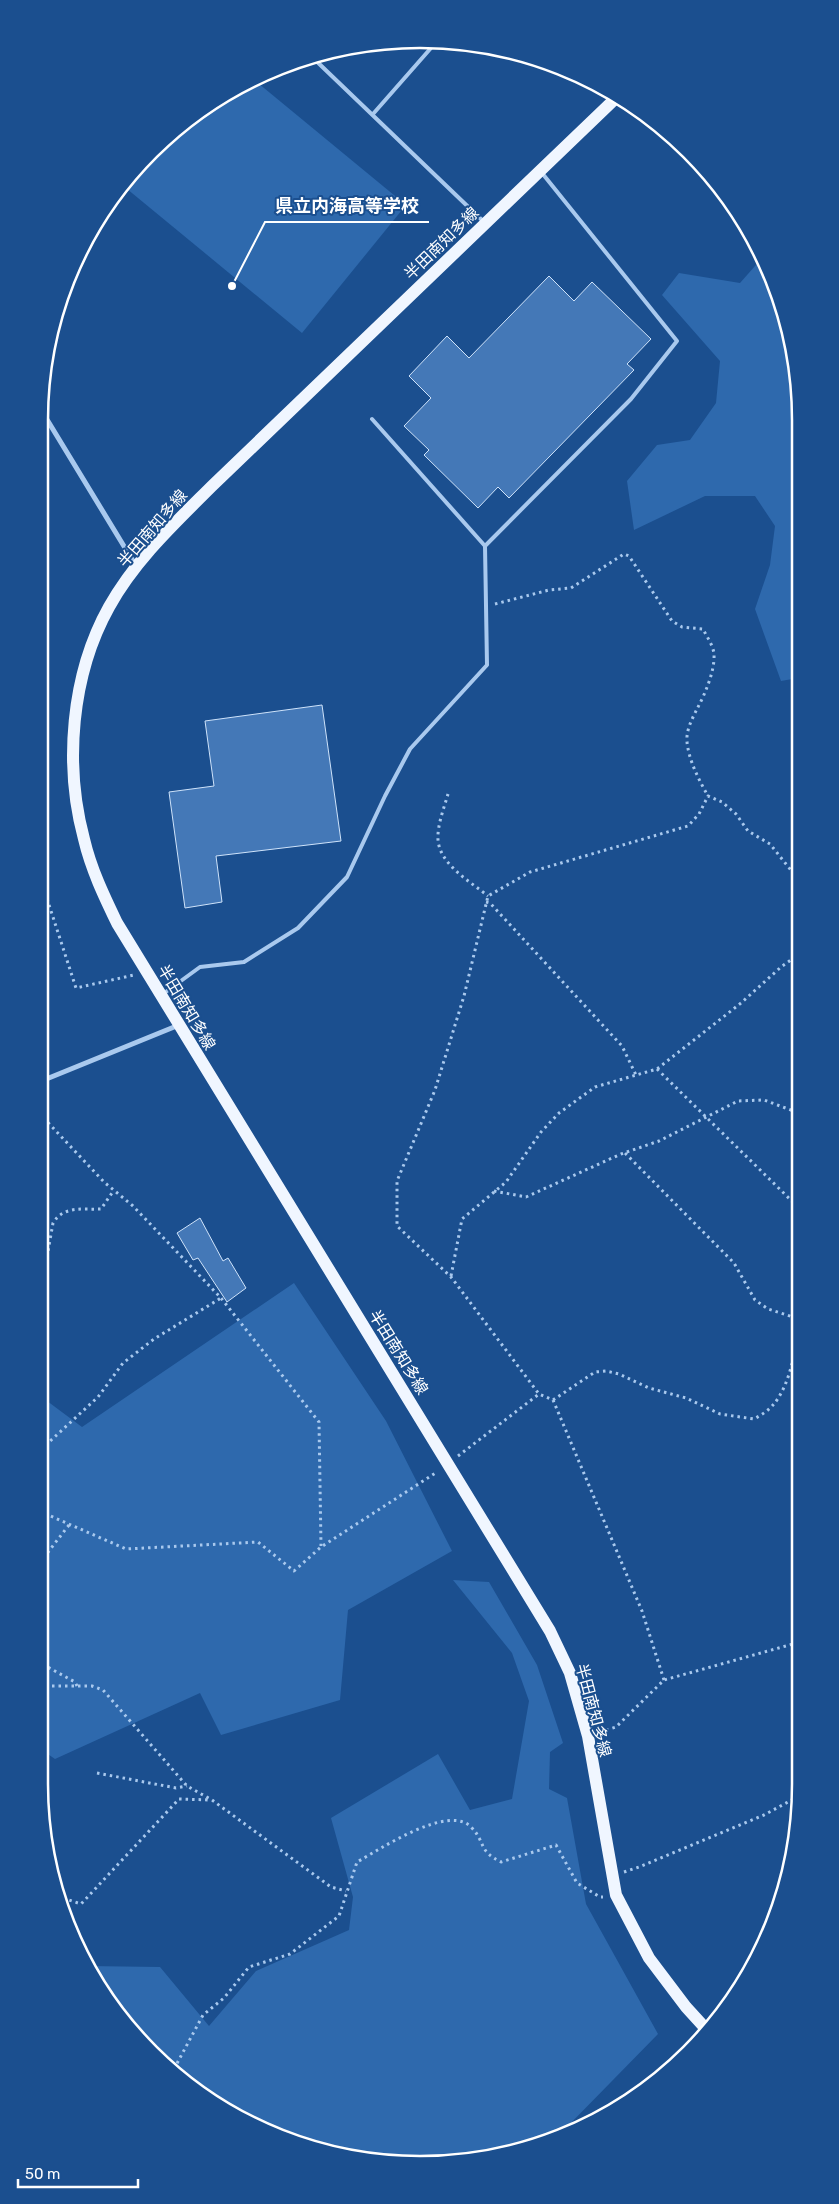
<svg xmlns="http://www.w3.org/2000/svg" width="839" height="2204" font-family="Rubik,'Noto Sans JP',sans-serif">
	<style>
		.green { fill: #2e69ad }
		.building { fill: #4478b7; stroke: #cfe3fa }
		.lines { fill: none; stroke-linecap: round; stroke-linejoin: round }
		.path { stroke: #a9c9ee; stroke-width: 3; stroke-dasharray: 2.5 4; stroke-linecap: butt }
		.service { stroke: #a9c9ee; stroke-width: 4 }
		.minor { stroke: #a9c9ee; stroke-width: 5 }
		.primary { stroke: #f0f6ff; stroke-width: 12 }
		.labels { text-anchor: middle; stroke-width: 4; stroke-linejoin: round; paint-order: stroke }
		.street-label { font-size: 16px; fill: #fff; stroke: #1b4f8f }
		.rim { fill: none; stroke: #fff; stroke-width: 2.5 }
		.leader { fill: none; stroke: #fff; stroke-width: 2 }
		.callout-dot { fill: #fff; stroke: #1b4f8f; stroke-width: 2 }
		.callout-label { font-size: 18px; text-anchor: middle; font-weight: bold; fill: #fff; stroke: #1b4f8f; stroke-width: 4; stroke-linejoin: round; paint-order: stroke }
	</style>
	<rect width="100%" height="100%" fill="#1b4f8f"/>
	<!-- green -->
	<g class="green">
		<polygon points="253,79 406,205 302,333 121,184 169,133 229,90"/>
		<polygon points="763,257 797,370 798,678 781,681 755,609 770,565 775,526 755,496 705,496 634,530 627,481 657,445 690,440 716,403 720,361 662,295 679,273 740,283"/>
		<polygon points="294,1283 386,1421 452,1551 348,1610 340,1700 221,1735 200,1693 55,1759 39,1748 39,1395 82,1427"/>
		<polygon points="453,1580 489,1582 537,1665 563,1743 550,1752 549,1789 567,1798 586,1904 658,2034 564,2130 560,2138 494,2158 370,2162 297,2145 229,2114 133,2035 86,1966 160,1967 209,2026 256,1971 349,1930 353,1897 331,1818 438,1754 470,1810 512,1799 529,1701 512,1653"/>
	</g>
	<!-- building -->
	<g class="building">
		<polygon points="549,276 574,301 592,282 651,339 627,364 634,370 509,498 498,487 478,508 424,455 429,450 404,426 431,398 409,376 447,336 469,358"/>
		<polygon points="322,705 341,841 216,856 222,902 185,908 169,792 214,786 205,721"/>
		<polygon points="200,1218 223,1261 228,1258 246,1288 227,1302 198,1258 193,1260 177,1233"/>
	</g>
	<g class="lines">
		<!-- path -->
		<g class="path">
			<path d="M495,604L549,590L571,588L624,554L629,556L672,621L682,627L703,629C707,637 713,645 714,654C715,671 705,694 697,709C692,719 686,730 687,742C689,761 699,780 708,796"/>
			<path d="M448,794C444,808 437,826 438,840C440,865 471,882 488,896"/>
			<polyline points="39,874 76,988 134,975"/>
			<polyline points="39,893 45,892"/>
			<polyline points="486,902 490,903 622,1046 636,1075"/>
			<polyline points="657,1069 799,1208"/>
			<polyline points="39,1113 104,1182 133,1206 221,1298 319,1422 321,1546"/>
			<polyline points="494,1191 526,1197 621,1154 659,1141 738,1101 764,1100 799,1113"/>
			<polyline points="451,1276 462,1219 506,1182 541,1132 559,1113 595,1087 657,1069 741,1003 781,967 798,955"/>
			<path d="M39,1302L53,1223C64,1205 83,1210 101,1209L114,1190"/>
			<path d="M553,1400L595,1372L606,1371L619,1374L649,1388L686,1398L720,1414L754,1419C761,1415 768,1411 773,1405C789,1388 802,1337 793,1317L768,1309L755,1300L734,1263L625,1153"/>
			<polyline points="458,1456 539,1394"/>
			<polyline points="39,1464 48,1443 98,1397 123,1363 154,1339 221,1298"/>
			<polyline points="39,1511 126,1549 258,1542 294,1571 321,1547 437,1472"/>
			<polyline points="39,1576 46,1563 45,1556 69,1525"/>
			<polyline points="39,1659 42,1664 75,1682 77,1686"/>
			<polyline points="664,1680 642,1611 553,1400 539,1394 451,1277 397,1226 397,1181 435,1090 464,996 488,896 530,872 688,826 699,814 708,796 722,802 736,814 748,831 770,844 798,879"/>
			<polyline points="39,1686 92,1686 103,1690 187,1786 212,1800 331,1887 346,1891"/>
			<polyline points="600,1732 616,1727 664,1680 800,1642"/>
			<polyline points="97,1773 176,1788 187,1786"/>
			<polyline points="624,1872 639,1867 764,1815 799,1796"/>
			<polyline points="57,1896 81,1904 179,1799 211,1800"/>
			<path d="M174,2069L203,2015L224,1998L249,1967L290,1954L339,1916L357,1862C379,1850 450,1802 472,1828C486,1843 478,1851 501,1862L556,1845L577,1883L600,1897H603"/>
		</g>
		<!-- service -->
		<g class="service">
			<polyline points="311,56 484,222"/>
			<polyline points="373,114 438,40"/>
			<polyline points="485,546 631,399 677,341 542,173"/>
			<polyline points="163,994 200,967 244,962 298,928 347,877 385,796 410,749 487,665 485,546 372,419"/>
		</g>
		<!-- minor -->
		<g class="minor">
			<polyline points="40,408 136,566"/>
			<polyline points="39,1082 179,1025"/>
		</g>
		<!-- primary -->
		<path class="primary" d="M617,97L212,486C175,523 135,560 109,607C71,675 64,765 84,839C91,869 104,896 117,923L550,1631L570,1673L588,1736L616,1895L649,1958L686,2007L707,2030"/>
	</g>
	<g class="labels">
		<!-- street labels -->
		<g class="street-label">
			<text transform="translate(441 243) rotate(-44)" y="6">半田南知多線</text>
			<text transform="translate(152 528) rotate(-49)" y="6">半田南知多線</text>
			<text transform="translate(187 1007) rotate(59)" y="6">半田南知多線</text>
			<text transform="translate(399 1352) rotate(58)" y="6">半田南知多線</text>
			<text transform="translate(594 1710) rotate(75)" y="6">半田南知多線</text>
		</g>
	</g>
	<!-- crop -->
	<path d="M0 0H839V2204H0ZM420 48H420A372 372 0 0 1 792 420V1784A372 372 0 0 1 420 2156H420A372 372 0 0 1 48 1784V420A372 372 0 0 1 420 48Z" fill="#1b4f8f" fill-rule="evenodd"/>
	<path class="rim" d="M420 48H420A372 372 0 0 1 792 420V1784A372 372 0 0 1 420 2156H420A372 372 0 0 1 48 1784V420A372 372 0 0 1 420 48Z"/>
	<!-- callouts -->
	<path class="leader" d="M232 286L265 222H429"/>
	<circle class="callout-dot" cx="232" cy="286" r="5"/>
	<g class="callout-label">
		<text x="347" y="212">県立内海高等学校</text>
	</g>
	<!-- scale -->
	<path d="M18 2179v8h120v-8" fill="none" stroke="#ffffff" stroke-width="2.5"/>
	<text x="25" y="2179" font-size="15" fill="#ffffff" stroke="#1b4f8f" stroke-width="4" paint-order="stroke">50 m</text>
</svg>
